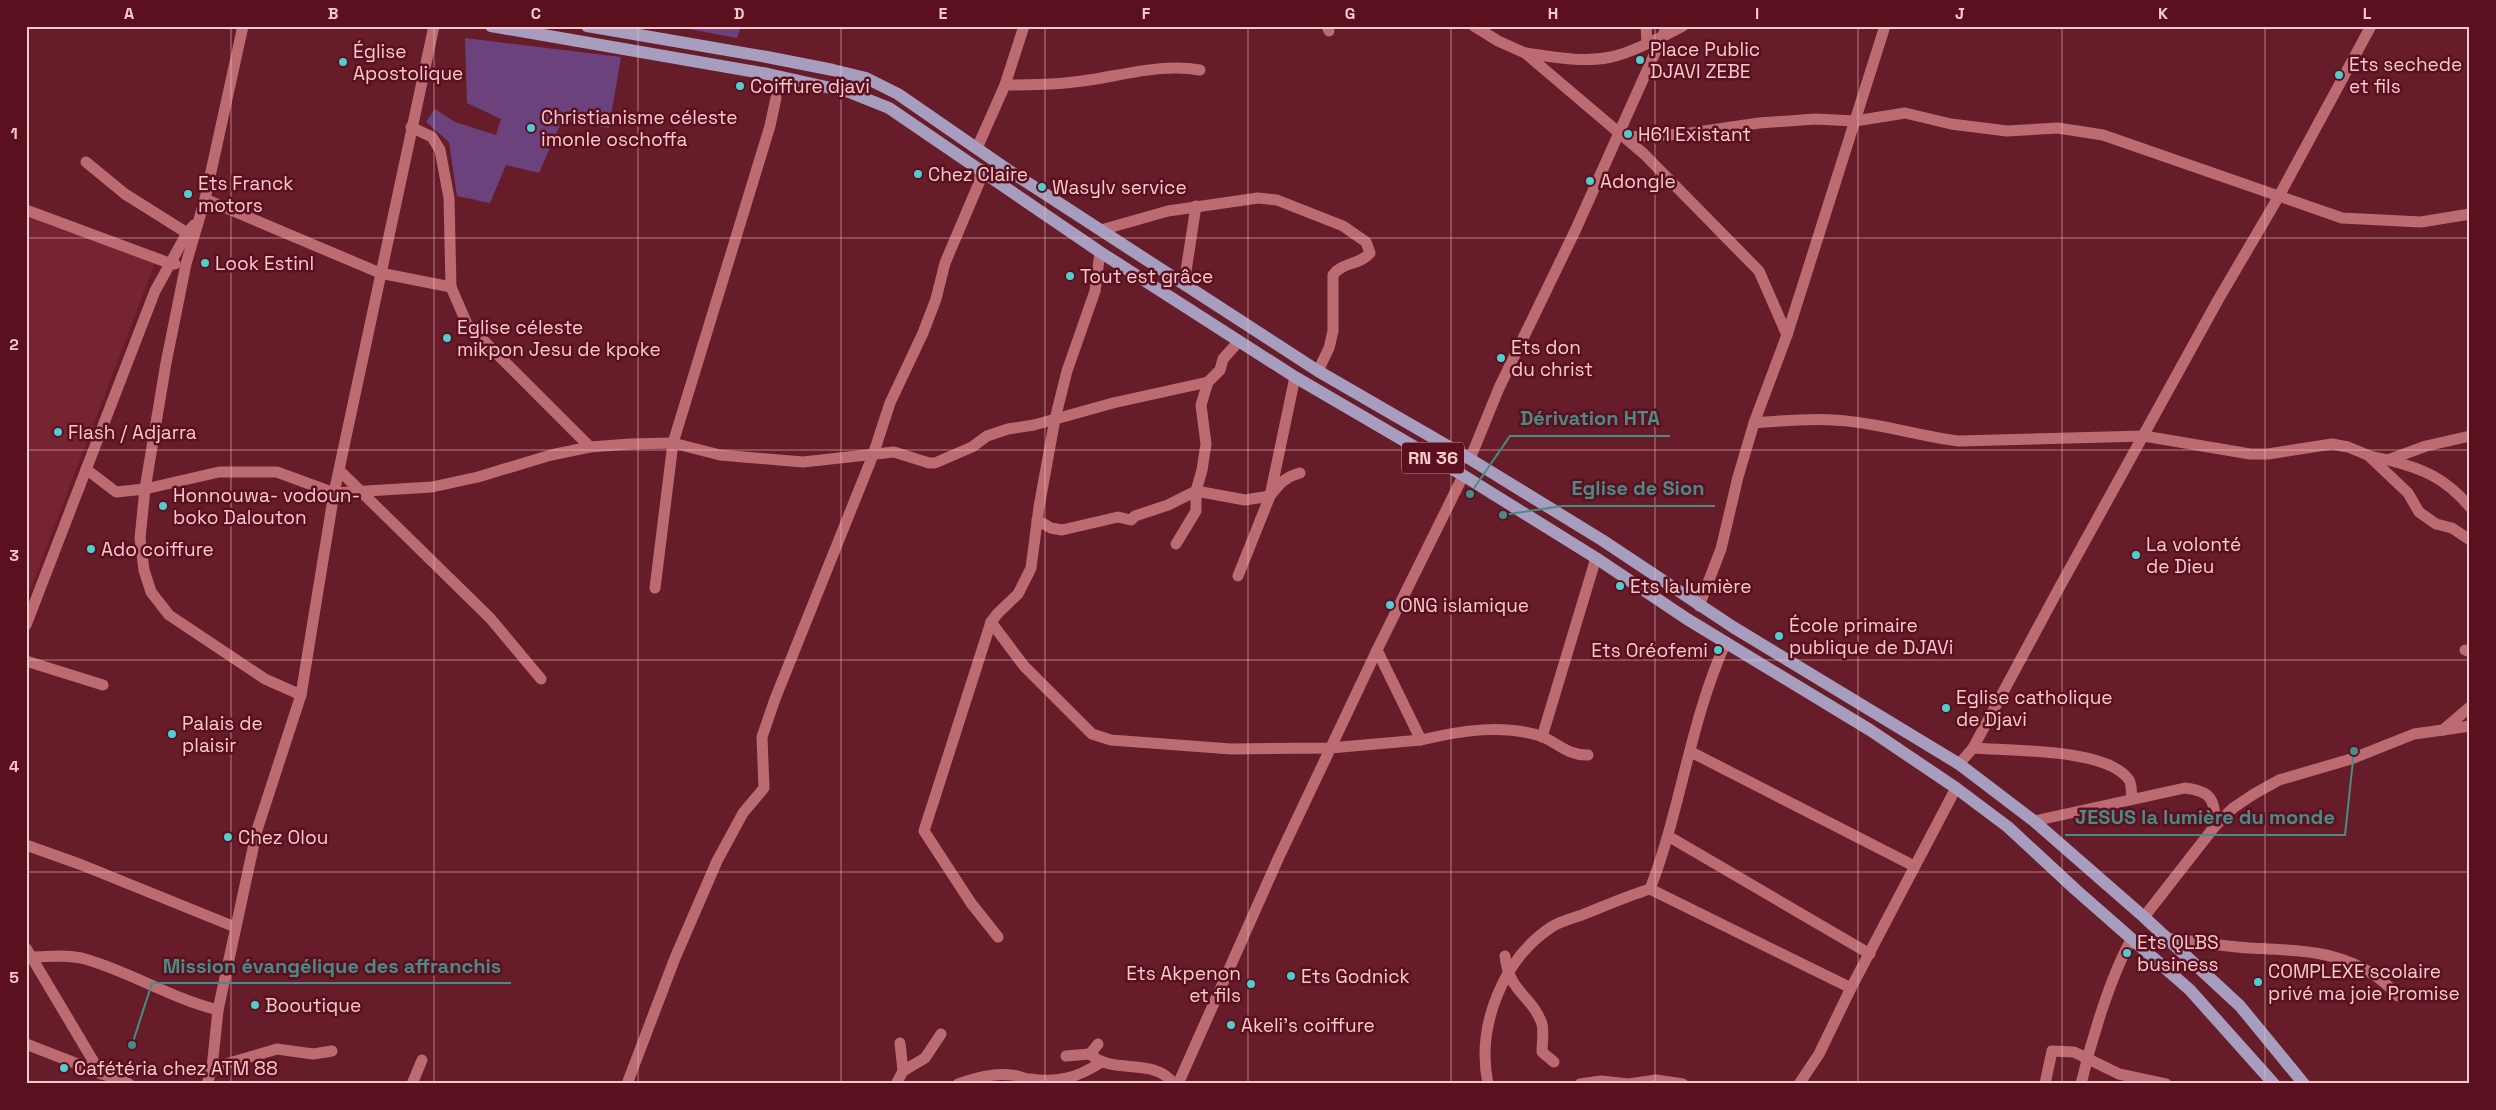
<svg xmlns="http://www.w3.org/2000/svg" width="2496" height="1110" font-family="'Space Grotesk',sans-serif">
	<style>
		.built { fill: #762431 }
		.green { fill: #6b427c }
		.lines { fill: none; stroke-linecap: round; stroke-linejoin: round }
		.minor { stroke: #bd6b72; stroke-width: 11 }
		.major { stroke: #a79dbe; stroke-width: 12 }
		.grid { fill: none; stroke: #f8cacc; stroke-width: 1; stroke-opacity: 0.55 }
		.poi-dot { fill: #52cdcd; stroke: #5a101f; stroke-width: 2 }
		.labels { text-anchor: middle; stroke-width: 5; stroke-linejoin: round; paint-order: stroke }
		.shield { fill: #5a101f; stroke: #c99298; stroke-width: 1 }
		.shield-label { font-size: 18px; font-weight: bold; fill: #f8cacc }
		.poi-label { font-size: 19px; fill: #f8cacc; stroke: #5a101f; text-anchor: start }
		.leader { fill: none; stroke: #498b86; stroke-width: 2 }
		.callout-dot { fill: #498b86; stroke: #5a101f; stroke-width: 2 }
		.callout-label { font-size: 20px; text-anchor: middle; font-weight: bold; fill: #498b86; stroke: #5a101f; stroke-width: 5; stroke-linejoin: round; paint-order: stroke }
		.neatline { fill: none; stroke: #f8cacc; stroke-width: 2 }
		.grid-label { font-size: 16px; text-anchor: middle; font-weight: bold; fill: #f8cacc }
	</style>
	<rect width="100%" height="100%" fill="#661d29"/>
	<!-- built -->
	<polygon class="built" points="26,215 155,263 26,601"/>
	<!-- green -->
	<g class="green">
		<polygon points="673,26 741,26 737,38"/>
		<polygon points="465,38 621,57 609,128 562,120 539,173 506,165 490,203 457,196 449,142 426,122 435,109 455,122 496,135 501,119 467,103"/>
	</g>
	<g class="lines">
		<!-- minor -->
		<g class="minor">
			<polyline points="243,26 205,199 186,264 166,363 145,489 140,538 144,570 151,592 169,615 265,679 301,695"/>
			<polyline points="1327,26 1329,31"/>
			<polyline points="1474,26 1498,41 1525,53 1644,154 1759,271 1787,335"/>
			<polyline points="1646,26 1647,43"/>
			<path d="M1525,53C1554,57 1583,63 1611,57C1632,53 1664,36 1683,26"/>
			<path d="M1005,85C1031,85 1057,85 1082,81C1121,76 1161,63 1200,70"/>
			<polyline points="411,127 432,137 440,150 449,198 451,287 467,324 590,447"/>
			<polyline points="1626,137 1684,134 1759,123 1815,119 1855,121 1905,113 1951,124 2007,131 2058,128 2103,135 2342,218 2421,222 2470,214"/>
			<polyline points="977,148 1005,85 1024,26"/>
			<polyline points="86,162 125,194 187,233"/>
			<polyline points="205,199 380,273 451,287"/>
			<polyline points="26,210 169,263 175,264"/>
			<path d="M1101,230L1168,211L1258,198L1277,200L1343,226L1366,242L1370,253C1360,265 1342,262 1333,275V331L1329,348L1318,371"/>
			<polyline points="1100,252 1095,291 1067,371 1055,419 1039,507 1031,568 1018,594 998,613 991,622 1024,666 1092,734 1111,740 1231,749 1330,748 1421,740 1377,650"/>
			<polyline points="1184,284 1196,206"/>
			<path d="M1754,423C1780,421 1808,418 1834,420C1877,422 1917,436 1959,441L2144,436L2250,454H2268L2332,444L2348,447L2370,456L2388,460L2426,446L2470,436"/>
			<polyline points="2370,457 2408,493 2419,512 2436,524 2452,528 2470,540"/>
			<polyline points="1470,459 1499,388 1575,231 1667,26"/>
			<path d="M2388,460C2424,469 2445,478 2470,507"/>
			<polyline points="86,469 116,492 145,489 219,472 277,472 334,493 432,487 478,477 551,455 590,447 630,444 673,443 720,455 803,462 894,452 929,463 935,463 972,447 987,436 1008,429 1034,425 1113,403 1208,382 1220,370 1223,359 1239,341"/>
			<polyline points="340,471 490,618 541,679"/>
			<path d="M1037,520L1051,528L1062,530L1118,517L1131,520L1135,516L1168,505L1196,491L1245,500L1270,496C1279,484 1285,477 1300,473"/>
			<polyline points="1176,544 1196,511 1196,491 1202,470 1206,444 1201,405 1208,382"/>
			<polyline points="1238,576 1270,496 1295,377"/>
			<polyline points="655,588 673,443 770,126 776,98"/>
			<polyline points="1699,606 1721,549 1738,477 1754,423 1787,335 1885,26"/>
			<polyline points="991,622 924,831 971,903 998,937"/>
			<polyline points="26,625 155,291 187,233 194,225"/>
			<polyline points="2465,650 2470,652"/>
			<polyline points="26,661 103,685"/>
			<polyline points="2443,730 2470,726"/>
			<polyline points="1542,737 1596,558"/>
			<path d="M1421,740C1459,731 1504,723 1543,737C1559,744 1569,756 1588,755"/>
			<path d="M1973,748C2008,751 2108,748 2129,780C2132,784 2131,793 2132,799"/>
			<polyline points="1691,752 1914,866"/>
			<polyline points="1959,764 1973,748 2058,590 2218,300 2279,196 2371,26"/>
			<path d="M2034,821L2185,788C2212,791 2215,800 2215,826"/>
			<polyline points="1668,836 1870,954"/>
			<polyline points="26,845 82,865 235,927"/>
			<path d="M1650,889C1681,809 1690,721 1726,642"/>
			<polyline points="2144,917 2215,826 2233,808 2254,794 2279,780 2351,759 2414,734 2443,730 2470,707"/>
			<path d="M2165,938C2193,941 2221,946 2249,948C2306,951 2357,950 2398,996"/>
			<polyline points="26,948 101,1074"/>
			<path d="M1505,956C1509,993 1532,995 1542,1024C1544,1032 1542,1043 1542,1052L1554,1062"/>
			<path d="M32,957C49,957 68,954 85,959C131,972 172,999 218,1010"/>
			<polyline points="26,1044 129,1084"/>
			<path d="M1090,1054C1113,1076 1154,1056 1174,1084"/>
			<polyline points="1066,1056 1090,1054 1098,1044"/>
			<polyline points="212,1068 277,1049 313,1054 332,1051"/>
			<polyline points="903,1071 925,1058 941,1034"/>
			<polyline points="207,1084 212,1068 218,1010 257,830 301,695 334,493 434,26"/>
			<polyline points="412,1084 422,1060"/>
			<polyline points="627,1084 675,958 717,861 743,813 764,788 762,737 775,699 873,455 890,403 923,333 936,299 945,263 979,183 981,169"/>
			<polyline points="896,1084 903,1071 900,1043"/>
			<path d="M958,1084C976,1078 993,1073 1011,1075C1018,1075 1024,1079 1030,1079C1057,1083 1077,1078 1100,1063"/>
			<polyline points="1178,1084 1278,859 1377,650 1463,476"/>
			<path d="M1488,1084C1476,1026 1503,958 1553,926C1562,921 1573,918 1582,915C1605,906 1627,896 1650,889L1851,988"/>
			<polyline points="1580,1084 1601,1081 1629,1084 1656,1080 1683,1084"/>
			<polyline points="1799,1084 1819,1054 1851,988 1956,788"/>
			<polyline points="2045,1084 2052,1051 2074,1052 2119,1074 2166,1084"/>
			<path d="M2081,1084C2091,1041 2110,978 2131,940"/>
		</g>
		<!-- major -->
		<g class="major">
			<polyline points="491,26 768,74 849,92 889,108 1100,252 1295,377 1461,474 1596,558 1687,619 1870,730 1956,788 2008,827 2076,890 2190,990 2274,1084"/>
			<polyline points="587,26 767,57 833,70 866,78 898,94 1008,170 1318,371 1470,459 1602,540 1733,627 1959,764 2034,821 2144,917 2240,1006 2304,1084"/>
		</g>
	</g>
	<!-- grid -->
	<path class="grid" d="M231,26V1084M434,26V1084M638,26V1084M841,26V1084M1045,26V1084M1248,26V1084M1451,26V1084M1655,26V1084M1858,26V1084M2062,26V1084M2265,26V1084M26,238H2470M26,450H2470M26,660H2470M26,872H2470"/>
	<!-- markers -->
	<g class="poi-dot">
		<circle cx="1640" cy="60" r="5"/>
		<circle cx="343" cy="62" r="5"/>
		<circle cx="2339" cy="75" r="5"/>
		<circle cx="740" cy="86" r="5"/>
		<circle cx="531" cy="128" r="5"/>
		<circle cx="1628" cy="134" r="5"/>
		<circle cx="918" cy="174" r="5"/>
		<circle cx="1590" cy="181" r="5"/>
		<circle cx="1042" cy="187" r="5"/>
		<circle cx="188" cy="194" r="5"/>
		<circle cx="205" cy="263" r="5"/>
		<circle cx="1070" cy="276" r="5"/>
		<circle cx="447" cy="338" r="5"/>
		<circle cx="1501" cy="358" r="5"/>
		<circle cx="58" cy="432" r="5"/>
		<circle cx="163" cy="506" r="5"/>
		<circle cx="91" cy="549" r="5"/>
		<circle cx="2136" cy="555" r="5"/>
		<circle cx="1620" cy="586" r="5"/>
		<circle cx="1390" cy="605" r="5"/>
		<circle cx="1779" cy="636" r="5"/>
		<circle cx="1718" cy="650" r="5"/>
		<circle cx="1946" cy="708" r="5"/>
		<circle cx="172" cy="734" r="5"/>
		<circle cx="228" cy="837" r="5"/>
		<circle cx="2127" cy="953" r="5"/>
		<circle cx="1291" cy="976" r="5"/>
		<circle cx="2258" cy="982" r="5"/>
		<circle cx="1251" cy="984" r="5"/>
		<circle cx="255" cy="1005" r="5"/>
		<circle cx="1231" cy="1025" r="5"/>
		<circle cx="64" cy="1068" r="5"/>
	</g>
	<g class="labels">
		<!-- shield labels -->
		<rect class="shield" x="1402" y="442.5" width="62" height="31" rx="4"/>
		<g class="shield-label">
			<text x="1433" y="464">RN 36</text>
		</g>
		<!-- poi labels -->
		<g class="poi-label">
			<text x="1650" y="56">Place Public<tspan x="1650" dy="22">DJAVI ZEBE</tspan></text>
			<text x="353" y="58">Église<tspan x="353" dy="22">Apostolique</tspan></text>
			<text x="2349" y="71">Ets sechede<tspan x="2349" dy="22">et fils</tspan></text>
			<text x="750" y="93">Coiffure djavi</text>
			<text x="541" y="124">Christianisme céleste<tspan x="541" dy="22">imonle oschoffa</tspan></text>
			<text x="1638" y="141">H61 Existant</text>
			<text x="928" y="181">Chez Claire</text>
			<text x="1600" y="188">Adongle</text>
			<text x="198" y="190">Ets Franck<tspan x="198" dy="22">motors</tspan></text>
			<text x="1052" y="194">Wasylv service</text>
			<text x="215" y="270">Look Estinl</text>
			<text x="1080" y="283">Tout est grâce</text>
			<text x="457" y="334">Eglise céleste<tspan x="457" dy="22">mikpon Jesu de kpoke</tspan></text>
			<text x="1511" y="354">Ets don<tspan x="1511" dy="22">du christ</tspan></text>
			<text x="68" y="439">Flash / Adjarra</text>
			<text x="173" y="502">Honnouwa- vodoun-<tspan x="173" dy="22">boko Dalouton</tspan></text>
			<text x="2146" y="551">La volonté<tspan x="2146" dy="22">de Dieu</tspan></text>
			<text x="101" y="556">Ado coiffure</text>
			<text x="1630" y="593">Ets la lumière</text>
			<text x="1400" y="612">ONG islamique</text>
			<text x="1789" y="632">École primaire<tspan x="1789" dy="22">publique de DJAVi</tspan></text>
			<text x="1708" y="657" text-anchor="end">Ets Oréofemi</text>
			<text x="1956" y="704">Eglise catholique<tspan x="1956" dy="22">de Djavi</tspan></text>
			<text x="182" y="730">Palais de<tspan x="182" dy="22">plaisir</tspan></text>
			<text x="238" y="844">Chez Olou</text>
			<text x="2137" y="949">Ets QLBS<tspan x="2137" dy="22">business</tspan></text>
			<text x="2268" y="978">COMPLEXE scolaire<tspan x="2268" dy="22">privé ma joie Promise</tspan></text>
			<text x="1241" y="980" text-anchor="end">Ets Akpenon<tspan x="1241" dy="22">et fils</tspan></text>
			<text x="1301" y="983">Ets Godnick</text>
			<text x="265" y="1012">Booutique</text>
			<text x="1241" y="1032">Akeli's coiffure</text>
			<text x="74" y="1075">Cafétéria chez ATM 88</text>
		</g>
	</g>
	<!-- callouts -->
	<path class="leader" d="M1470 494L1510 436H1670M1503 515L1562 506H1715M2354 751L2345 835H2065M132 1045L152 983H511"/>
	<g class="callout-dot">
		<circle cx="1470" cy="494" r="5"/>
		<circle cx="1503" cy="515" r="5"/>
		<circle cx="2354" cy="751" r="5"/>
		<circle cx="132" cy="1045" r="5"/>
	</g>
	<g class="callout-label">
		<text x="1590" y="425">Dérivation HTA</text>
		<text x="1638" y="495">Eglise de Sion</text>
		<text x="2205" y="824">JESUS la lumière du monde</text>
		<text x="332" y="973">Mission évangélique des affranchis</text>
	</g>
	<!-- border -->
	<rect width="2496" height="1110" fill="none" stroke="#5a101f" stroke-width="55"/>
	<rect x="28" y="28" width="2440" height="1054" class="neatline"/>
	<g class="grid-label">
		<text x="129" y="19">A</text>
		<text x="333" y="19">B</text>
		<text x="536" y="19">C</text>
		<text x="739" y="19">D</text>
		<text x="943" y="19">E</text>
		<text x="1146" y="19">F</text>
		<text x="1350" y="19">G</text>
		<text x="1553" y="19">H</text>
		<text x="1757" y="19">I</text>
		<text x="1960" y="19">J</text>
		<text x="2163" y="19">K</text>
		<text x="2367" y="19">L</text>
		<text x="14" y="139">1</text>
		<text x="14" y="350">2</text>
		<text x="14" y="561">3</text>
		<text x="14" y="772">4</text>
		<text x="14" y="983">5</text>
	</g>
</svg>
